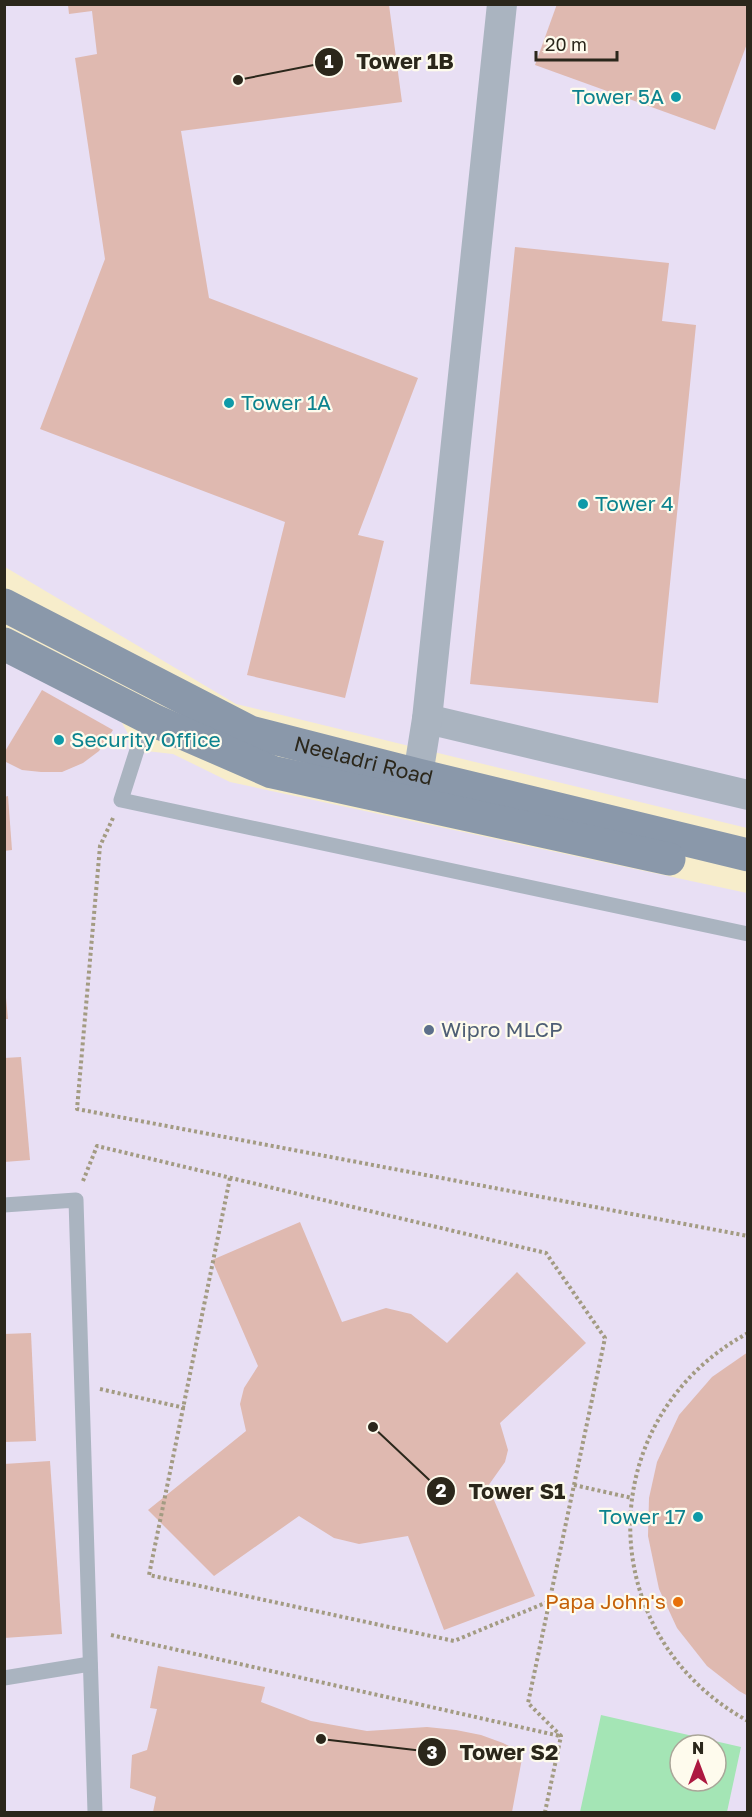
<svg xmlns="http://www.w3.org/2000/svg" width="752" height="1817" font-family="'Golos Text',sans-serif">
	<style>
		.commercial { fill: #e8dff4; fill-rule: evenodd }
		.garden { fill: #a4e5b5; fill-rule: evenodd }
		.building { fill: #dfb9b0 }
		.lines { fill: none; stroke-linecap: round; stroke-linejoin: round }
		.path { stroke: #a39b82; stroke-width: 4; stroke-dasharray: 3 3; stroke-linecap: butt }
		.lane { stroke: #aab4c0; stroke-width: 15 }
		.street { stroke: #aab4c0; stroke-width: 30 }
		.secondary { stroke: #8a98aa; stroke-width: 33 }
		.culture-dot { fill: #0f9aa8; stroke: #fefbed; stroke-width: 2 }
		.service-dot { fill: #5c6f8a; stroke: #fefbed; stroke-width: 2 }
		.food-dot { fill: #e8710a; stroke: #fefbed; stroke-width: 2 }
		.labels { text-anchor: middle; stroke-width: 4.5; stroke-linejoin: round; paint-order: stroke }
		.culture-label { font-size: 21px; fill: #0d838f; stroke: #fefbed; text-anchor: start }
		.street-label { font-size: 21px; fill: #2b271b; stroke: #fefbed }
		.service-label { font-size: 21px; fill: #4e5e75; stroke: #fefbed; text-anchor: start }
		.food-label { font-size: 21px; fill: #c56008; stroke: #fefbed; text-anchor: end }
		.leader { fill: none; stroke: #2b271b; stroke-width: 2 }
		.callout-dot { fill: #2b271b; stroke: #fefbed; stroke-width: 2 }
		.mark-label { font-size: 18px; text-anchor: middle; font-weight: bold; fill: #fff }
		.callout-label { font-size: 22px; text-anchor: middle; font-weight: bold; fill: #2b271b; stroke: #fefbed; stroke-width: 4.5; stroke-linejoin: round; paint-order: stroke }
	</style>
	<rect width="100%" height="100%" fill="#f7edcb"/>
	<!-- commercial -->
	<g class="commercial">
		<polygon points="5,5 747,5 747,828 236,704 5,567"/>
		<path d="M4,651L121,721L137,750L173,754L230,782L747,893V1812H5ZM680,1745H716V1781H680Z"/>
	</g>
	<!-- garden -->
	<path class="garden" d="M601,1715L741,1747L727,1812H580ZM680,1745H716V1781H680Z"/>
	<!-- building -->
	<g class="building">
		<polygon points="557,4 748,4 748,41 715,130 535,65"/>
		<polygon points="68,5 389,5 402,102 181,131 209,298 418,378 358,535 384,541 345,698 247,675 285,522 40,429 105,259 75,58 97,54 92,11 69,14"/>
		<polygon points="515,247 669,263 662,321 696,325 658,703 470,684"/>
		<polygon points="42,690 113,730 99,751 83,763 62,772 41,772 22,770 4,761 4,753"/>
		<polygon points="8,796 12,850 4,851 4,797"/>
		<polygon points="4,998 6,998 8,1019 4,1019"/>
		<polygon points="21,1057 30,1160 4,1162 4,1058"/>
		<polygon points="300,1222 342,1322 386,1308 411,1314 447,1343 517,1272 586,1343 500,1423 508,1450 505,1462 488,1486 535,1596 444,1630 408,1536 359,1544 334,1538 299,1516 214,1576 148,1510 246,1431 240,1404 244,1388 258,1366 212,1260"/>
		<polygon points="31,1333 36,1441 4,1442 4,1334"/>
		<polygon points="748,1352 748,1696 739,1691 707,1666 677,1628 659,1589 648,1536 649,1498 657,1462 679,1415 712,1377"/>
		<polygon points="50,1461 62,1634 4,1638 4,1464"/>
		<polygon points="158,1666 265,1687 261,1702 311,1721 367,1731 427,1727 456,1730 481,1735 503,1743 523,1753 512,1812 153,1812 156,1797 130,1788 132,1755 147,1750 157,1709 150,1708"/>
	</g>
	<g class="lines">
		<!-- path -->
		<g class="path">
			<polyline points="113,818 100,846 77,1109 748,1236"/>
			<polyline points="230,1178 149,1575 454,1641 550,1601"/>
			<polyline points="83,1181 97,1146 546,1253 605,1338 528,1703 561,1736 545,1812"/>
			<path d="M748,1333C591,1418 591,1635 748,1721"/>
			<polyline points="100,1389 185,1408"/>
			<polyline points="574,1485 632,1498"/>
			<polyline points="111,1635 560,1736"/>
		</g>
		<!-- lane -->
		<g class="lane">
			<polyline points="157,719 137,750 121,800 748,934"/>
			<polyline points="4,1205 76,1200 95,1812"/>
			<polyline points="4,1678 90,1664"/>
		</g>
		<!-- street -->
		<g class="street">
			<polyline points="427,719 748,795"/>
			<polyline points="418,775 427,719 502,4"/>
		</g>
		<!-- secondary -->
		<g class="secondary">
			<path id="s1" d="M4,605L250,732L418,775L748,855"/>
			<polyline points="4,644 155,721 272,772 669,859"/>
		</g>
	</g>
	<!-- markers -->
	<g class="culture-dot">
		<circle cx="676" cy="97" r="6"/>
		<circle cx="229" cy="403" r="6"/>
		<circle cx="583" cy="504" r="6"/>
		<circle cx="59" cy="740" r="6"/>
		<circle cx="698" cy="1517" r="6"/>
	</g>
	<circle class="service-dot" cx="429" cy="1030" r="6"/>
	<circle class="food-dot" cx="678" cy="1602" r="6"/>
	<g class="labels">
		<!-- culture labels -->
		<g class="culture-label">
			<text x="664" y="104" text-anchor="end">Tower 5A</text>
			<text x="241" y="410">Tower 1A</text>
			<text x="595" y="511">Tower 4</text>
			<text x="71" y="747">Security Office</text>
			<text x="686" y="1524" text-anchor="end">Tower 17</text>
		</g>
		<!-- street labels -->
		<g class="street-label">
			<text dy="7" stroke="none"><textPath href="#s1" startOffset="394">Neeladri Road</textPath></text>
		</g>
		<!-- service labels -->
		<g class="service-label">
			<text x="441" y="1037">Wipro MLCP</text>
		</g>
		<!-- food labels -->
		<g class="food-label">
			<text x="666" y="1609">Papa John's</text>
		</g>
	</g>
	<!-- callouts -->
	<path class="leader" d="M238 80L329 62M373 1427L441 1491M321 1739L432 1752"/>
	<g class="callout-dot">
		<circle cx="238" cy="80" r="6"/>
		<circle cx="373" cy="1427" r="6"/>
		<circle cx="321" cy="1739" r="6"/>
		<circle cx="329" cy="62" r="15"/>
		<circle cx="441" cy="1491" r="15"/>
		<circle cx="432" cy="1752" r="15"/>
	</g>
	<g class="mark-label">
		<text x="329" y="68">1</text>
		<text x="441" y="1497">2</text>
		<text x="432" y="1759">3</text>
	</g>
	<g class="callout-label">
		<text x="405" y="69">Tower 1B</text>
		<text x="517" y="1499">Tower S1</text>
		<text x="509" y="1760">Tower S2</text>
	</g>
	<!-- border -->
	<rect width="752" height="1817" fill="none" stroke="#2b271b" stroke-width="12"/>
	<!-- north arrow -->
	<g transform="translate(698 1763)"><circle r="28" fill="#fefbed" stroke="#aaa699" stroke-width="1.5"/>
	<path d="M0-4.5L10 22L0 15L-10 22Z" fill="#ad1940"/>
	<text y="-9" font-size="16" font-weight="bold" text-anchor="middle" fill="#2b271b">N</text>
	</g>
	<!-- scale -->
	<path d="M536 51v9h81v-9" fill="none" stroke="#2b271b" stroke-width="3"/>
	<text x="545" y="51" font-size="18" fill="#2b271b" stroke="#fefbed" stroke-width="4.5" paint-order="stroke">20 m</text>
</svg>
